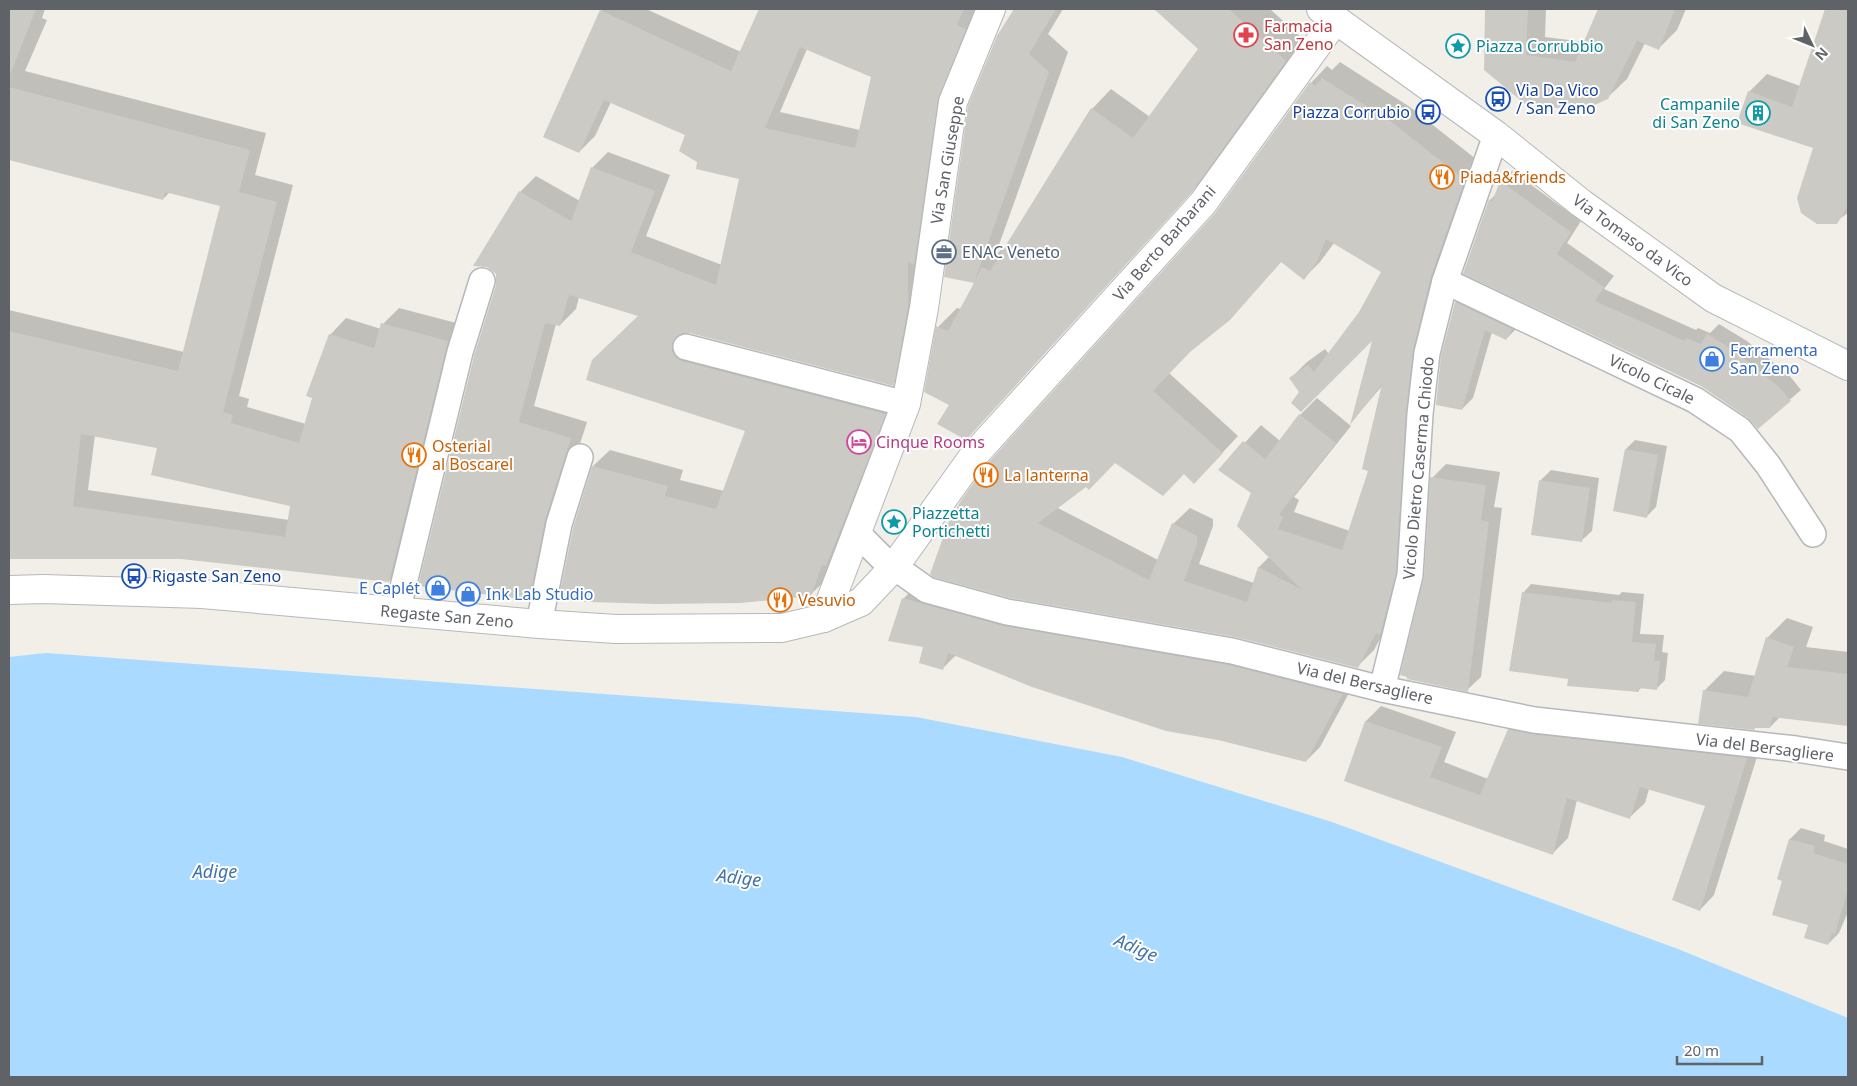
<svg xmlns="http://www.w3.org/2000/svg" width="1857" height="1086" font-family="'Noto Sans',sans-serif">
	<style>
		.water { fill: #aadaff }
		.shadow { fill: #0003; fill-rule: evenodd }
		.building { fill: #cccac5; fill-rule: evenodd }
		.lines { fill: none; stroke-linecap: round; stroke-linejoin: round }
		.minor-casing { stroke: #b5b8bc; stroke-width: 28 }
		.tertiary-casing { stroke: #b5b8bc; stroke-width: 30 }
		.minor { stroke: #fff; stroke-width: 25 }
		.tertiary { stroke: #fff; stroke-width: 28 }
		.labels { text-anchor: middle; stroke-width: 4; stroke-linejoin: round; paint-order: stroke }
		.health-label { font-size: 16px; fill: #be3a42; stroke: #fff; text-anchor: start }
		.culture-label { font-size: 16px; fill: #0d838f; stroke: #fff; text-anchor: start }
		.transit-label { font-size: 16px; fill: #164399; stroke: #fff; text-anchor: start }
		.street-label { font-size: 16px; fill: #5f6368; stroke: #fff }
		.food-label { font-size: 16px; fill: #c56008; stroke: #fff; text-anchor: start }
		.service-label { font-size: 16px; fill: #4e5e75; stroke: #fff; text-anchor: start }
		.shop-label { font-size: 16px; fill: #366cbe; stroke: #fff; text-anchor: start }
		.hotel-label { font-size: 16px; fill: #b23c85; stroke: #fff; text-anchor: start }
		.water-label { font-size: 18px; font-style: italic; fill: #4174aa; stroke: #fff }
	</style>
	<rect width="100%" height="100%" fill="#f1efe8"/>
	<!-- water -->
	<polygon class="water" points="46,653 916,717 1122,757 1332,822 1678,949 1848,1018 1848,1077 9,1077 9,657"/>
	<!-- shadow -->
	<g class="shadow">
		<path d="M9,9H45L42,18L47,20L25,71L266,133L255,175L293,185L239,396L249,399L247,407L306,424L330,335L346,318L381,329L383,324L399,308L464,325L406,564L389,581L181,557L9,558V310L184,352L221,205L170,192L163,199L24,143L9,140ZM95,435L159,447L292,505L289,520L88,490Z"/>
		<path d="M603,9H646L741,52L760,9H973L981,12L909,368L893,385L688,332L692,342L901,398L827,579L810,595L593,466L610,450L683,470L680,480L724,491L747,431L588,379L640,315L579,297L576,309L560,325L556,324L534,406L587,422L561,503L545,582L529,599L497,285L520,192L536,176L580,201L592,168L608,152L670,175L646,236L722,265L741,178L699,162L687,134L611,102L595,136L579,152L601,11ZM807,49L873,77L860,130L780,112Z"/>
		<polygon points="1016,9 1063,9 1048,34 1068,52 995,256 1003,248 1004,249 1092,109 1111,89 1150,117 1199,49 1159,12 1153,9 1270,9 1305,41 1210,172 966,439 950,405 938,327 957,308 961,309 976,282 945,276 998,37"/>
		<polygon points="1486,9 1546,9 1545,37 1585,42 1600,9 1686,9 1677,30 1659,48 1645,43 1627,79 1607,98 1485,70"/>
		<polygon points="1826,9 1848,9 1848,213 1835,222 1814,147 1749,92 1767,74 1800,86"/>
		<path d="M1340,62L1410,107L1481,163L1448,259L1412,555L1386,628L1374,650L1357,667L1236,636L934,576L1216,214L1311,83L1327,66L1332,70ZM1334,243L1383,271L1360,313L1329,354L1325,349L1307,362L1291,378L1300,392L1374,337L1352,421L1383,385L1369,470L1350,531L1294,512L1299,500L1294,497L1351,426L1317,398L1300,415L1280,441L1261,425L1220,470L1252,493L1270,556L1259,567L1254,583L1199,564L1213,526V519L1190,508L1173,524L1158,560L1056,507L1115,461L1184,472L1210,466L1238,436L1169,373L1192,349L1229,319L1282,261L1304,278L1320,262Z"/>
		<polygon points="1512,171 1581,221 1567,243 1614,276 1604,289 1696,330 1698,328 1710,333 1719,324 1747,341 1789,375 1801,390 1758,427 1749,417 1702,385 1464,273 1490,200 1497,193 1501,182"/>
		<polygon points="1467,291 1517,328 1506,339 1492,332 1473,398 1462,409 1442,356 1456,302"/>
		<polygon points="1635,440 1667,446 1656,507 1646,517 1626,449"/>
		<polygon points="1446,464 1500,472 1494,507 1502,508 1481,677 1467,690 1426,576 1432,478"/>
		<polygon points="1551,470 1599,478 1592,531 1581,541 1540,481"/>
		<polygon points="1531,584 1619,595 1622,592 1644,594 1640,634 1664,635 1662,652 1668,653 1665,680 1656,689 1642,687 1638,691 1569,678 1523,593"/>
		<polygon points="917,585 1356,680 1320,747 1306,761 956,655 943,668 925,646 903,599"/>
		<polygon points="1787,618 1813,627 1806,647 1848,652 1848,725 1780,717 1770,727 1704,691 1724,671 1756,676 1767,638"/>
		<polygon points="1381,706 1456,732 1444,762 1488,779 1509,730 1523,715 1761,744 1714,895 1700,910 1706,805 1649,789 1645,803 1630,817 1577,800 1568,838 1553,853 1346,780 1366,721"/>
		<polygon points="1801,828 1825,835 1824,841 1848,849 1848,912 1839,933 1828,944 1809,925 1784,880 1778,878 1790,839"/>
	</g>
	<!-- building -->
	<g class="building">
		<polygon points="9,9 36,9 10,75 9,75"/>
		<path d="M759,9H964L957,25L966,29L938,100L914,265L908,262V306L894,386L690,333H682L676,337L672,343V351L676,358L682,361L886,414L826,566L822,565L811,596L741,603L655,604L558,601L573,528L592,466L668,486L665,496L716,509L745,431L586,380L592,360L638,316L569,295L560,326L545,323L519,422L571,438L545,520L529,600L418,586L474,356L496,285V274L487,267L473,266L519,191L571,221L591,167L655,191L631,252L716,285L739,179L696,169L697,162L679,151L685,135L604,100L579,153L543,137L600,10L731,71ZM800,47L871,77L855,148L765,128Z"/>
		<polygon points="1014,9 1056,9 1029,54 1049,72 975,280 982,267 990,271 1091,108 1133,138 1198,49 1154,9 1229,9 1286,61 1191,193 966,440 937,424 949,405 924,392 936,326 948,331 974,283 944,277 968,106 997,36"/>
		<polygon points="1485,9 1528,9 1526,55 1575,62 1598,9 1675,9 1659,50 1637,41 1608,99 1581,111 1525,104 1484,70"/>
		<polygon points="1825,9 1848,9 1848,206 1837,224 1817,224 1801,213 1797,198 1813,148 1737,123 1748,91 1792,107"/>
		<path d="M1322,78L1393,123L1465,180L1431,276L1413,351L1406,413L1396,573L1380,635L1376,633L1358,668L1235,637L1010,598L933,577L930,574L949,521L962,499L987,464L1215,213L1310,82L1315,86ZM1326,239L1381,272L1359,312L1314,372L1308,365L1289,378L1299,392L1291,403L1301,412L1372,341L1350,425L1382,384L1362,469L1368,471L1342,550L1278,529L1283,517L1279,514L1336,443L1299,414L1265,459L1243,441L1218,470L1251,493L1237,526L1301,589L1258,567L1247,602L1184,581L1197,544V536L1172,523L1149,580L1038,523L1086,487L1089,490L1115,463L1163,496L1184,474L1194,484L1223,453L1153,391L1190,352L1230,320L1281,262L1304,280L1317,262Z"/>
		<path d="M9,87L250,150L239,192L277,202L223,412L233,415L231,423L299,443L312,398L306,396L329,334L374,348L381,323L448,341L389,582L181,559H9V331L178,371L220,206L165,192L163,200L9,160ZM81,434L157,448L151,475L290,506L285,537L73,506Z"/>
		<polygon points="1500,181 1571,232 1557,254 1604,287 1595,301 1685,341 1686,338 1701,344 1707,334 1736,352 1778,386 1791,401 1758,429 1748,418 1701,386 1463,274 1489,199 1492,202"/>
		<polygon points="1455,302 1512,329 1506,340 1485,330 1462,410 1436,405 1441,356"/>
		<polygon points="1625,449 1658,455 1647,518 1613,511"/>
		<polygon points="1430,477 1486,485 1481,520 1489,522 1468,692 1407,679 1407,677 1400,675 1424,576"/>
		<polygon points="1539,480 1590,488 1582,542 1531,535"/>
		<polygon points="1522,592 1612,603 1612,600 1636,602 1632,642 1656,644 1654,661 1660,661 1657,690 1639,688 1639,692 1567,686 1568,679 1509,671"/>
		<polygon points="902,598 1004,626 1229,665 1343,694 1306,762 1218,740 1166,731 1032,687 948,653 943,670 919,663 923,647 888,641"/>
		<polygon points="1766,637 1794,647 1787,667 1848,674 1848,726 1772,717 1770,728 1755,728 1754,730 1698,724 1703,690 1748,697"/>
		<polygon points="1365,721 1442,747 1430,777 1480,795 1508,729 1532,734 1747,758 1700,911 1672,900 1705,806 1640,787 1630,819 1567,798 1553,855 1344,781"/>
		<polygon points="1789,839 1815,846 1813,853 1848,864 1848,889 1835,934 1832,933 1828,945 1804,938 1808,925 1772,915 1782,881 1777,879"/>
	</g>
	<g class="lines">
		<!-- minor casing -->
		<g class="minor-casing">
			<g id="minor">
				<polyline points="1445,281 1695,400 1740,430 1768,465 1813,534"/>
				<polyline points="686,347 906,404"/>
				<polyline points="858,527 862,538 882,558 927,590 1007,612 1232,651 1382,689 1534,720 1796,749 1848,757"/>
				<polyline points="397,612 460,352 482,281"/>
				<polyline points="539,624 559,524 580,457"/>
				<polyline points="1382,689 1410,575 1420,414 1427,353 1445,281 1496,135"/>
			</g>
		</g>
		<!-- tertiary casing -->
		<g class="tertiary-casing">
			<g id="tertiary">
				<polyline points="1321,9 1496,135 1581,203 1713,298 1848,366"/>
				<polyline points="9,590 44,589 202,594 539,624 616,629 782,628 824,618 861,602 894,567 975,454 1203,203 1336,19"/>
				<polyline points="824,618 906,404 924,308 953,102 991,9"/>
			</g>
		</g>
		<!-- minor -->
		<use href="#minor" class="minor"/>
		<!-- tertiary -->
		<use href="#tertiary" class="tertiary"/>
	</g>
	<!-- icons -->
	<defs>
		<g id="pharmacy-ring" transform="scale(1.25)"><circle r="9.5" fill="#fff" stroke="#e0444e" stroke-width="1.5"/><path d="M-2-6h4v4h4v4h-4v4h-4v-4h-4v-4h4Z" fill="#e0444e"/></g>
		<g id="sight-ring" transform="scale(1.25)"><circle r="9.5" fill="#fff" stroke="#0f9aa8" stroke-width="1.5"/><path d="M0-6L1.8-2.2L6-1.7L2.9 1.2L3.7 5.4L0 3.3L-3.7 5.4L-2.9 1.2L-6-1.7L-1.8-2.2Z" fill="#0f9aa8"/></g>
		<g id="bus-ring" transform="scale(1.25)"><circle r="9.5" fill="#fff" stroke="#1a4fb4" stroke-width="1.5"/><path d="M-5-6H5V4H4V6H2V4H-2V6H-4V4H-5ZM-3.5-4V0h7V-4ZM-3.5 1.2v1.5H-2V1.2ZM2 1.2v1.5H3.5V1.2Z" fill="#1a4fb4"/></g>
		<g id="building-ring" transform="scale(1.25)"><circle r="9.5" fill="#fff" stroke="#0f9aa8" stroke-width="1.5"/><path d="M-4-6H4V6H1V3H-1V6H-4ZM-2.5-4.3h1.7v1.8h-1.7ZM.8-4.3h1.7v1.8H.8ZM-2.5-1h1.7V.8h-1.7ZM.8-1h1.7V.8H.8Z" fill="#0f9aa8"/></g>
		<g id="restaurant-ring" transform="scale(1.25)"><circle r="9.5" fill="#fff" stroke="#e8710a" stroke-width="1.5"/><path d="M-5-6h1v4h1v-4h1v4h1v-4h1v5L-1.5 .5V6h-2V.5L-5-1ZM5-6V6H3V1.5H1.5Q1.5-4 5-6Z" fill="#e8710a"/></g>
		<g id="office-ring" transform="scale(1.25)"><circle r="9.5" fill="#fff" stroke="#5c6f8a" stroke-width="1.5"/><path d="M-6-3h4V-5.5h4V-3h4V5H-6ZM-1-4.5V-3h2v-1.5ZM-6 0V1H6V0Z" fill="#5c6f8a"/></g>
		<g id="shop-ring" transform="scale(1.25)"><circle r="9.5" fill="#fff" stroke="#3f7fe0" stroke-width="1.5"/><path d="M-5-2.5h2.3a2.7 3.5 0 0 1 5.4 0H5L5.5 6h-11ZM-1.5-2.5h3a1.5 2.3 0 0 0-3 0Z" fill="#3f7fe0"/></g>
		<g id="hotel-ring" transform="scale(1.25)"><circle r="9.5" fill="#fff" stroke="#d1479c" stroke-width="1.5"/><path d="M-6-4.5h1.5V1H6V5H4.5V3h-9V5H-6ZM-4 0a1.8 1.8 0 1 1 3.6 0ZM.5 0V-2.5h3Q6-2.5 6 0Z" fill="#d1479c"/></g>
	</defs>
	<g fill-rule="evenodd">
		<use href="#pharmacy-ring" x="1246" y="35"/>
		<use href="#sight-ring" x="1458" y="46"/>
		<use href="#bus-ring" x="1498" y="99"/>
		<use href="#bus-ring" x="1428" y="112"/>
		<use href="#building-ring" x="1758" y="113"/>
		<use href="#restaurant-ring" x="1442" y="177"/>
		<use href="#office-ring" x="944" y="252"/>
		<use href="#shop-ring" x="1712" y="359"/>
		<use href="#hotel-ring" x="859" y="442"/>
		<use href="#restaurant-ring" x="414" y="455"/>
		<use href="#restaurant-ring" x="986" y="475"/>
		<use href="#sight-ring" x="894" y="522"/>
		<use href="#bus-ring" x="134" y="576"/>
		<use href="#shop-ring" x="438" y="588"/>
		<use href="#shop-ring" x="468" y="594"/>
		<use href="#restaurant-ring" x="780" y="600"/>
	</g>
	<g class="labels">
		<!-- health labels -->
		<g class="health-label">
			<text x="1264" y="32">Farmacia<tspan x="1264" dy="18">San Zeno</tspan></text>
		</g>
		<!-- culture labels -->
		<g class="culture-label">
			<text x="1476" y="52">Piazza Corrubbio</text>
			<text x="1740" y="110" text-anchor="end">Campanile<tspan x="1740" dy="18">di San Zeno</tspan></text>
			<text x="912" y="519">Piazzetta<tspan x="912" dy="18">Portichetti</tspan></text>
		</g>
		<!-- transit labels -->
		<g class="transit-label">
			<text x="1516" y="96">Via Da Vico<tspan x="1516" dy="18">/ San Zeno</tspan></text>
			<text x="1410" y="118" text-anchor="end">Piazza Corrubio</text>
			<text x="152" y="582">Rigaste San Zeno</text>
		</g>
		<!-- street labels -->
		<g class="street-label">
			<text transform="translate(947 160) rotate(-80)" y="6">Via San Giuseppe</text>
			<text transform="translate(1633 240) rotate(36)" y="6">Via Tomaso da Vico</text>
			<text transform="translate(1164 243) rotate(-49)" y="6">Via Berto Barbarani</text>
			<text transform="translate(1652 379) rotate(26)" y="6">Vicolo Cicale</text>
			<text transform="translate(1418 468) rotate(-85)" y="6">Vicolo Dietro Caserma Chiodo</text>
			<text transform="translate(447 616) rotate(5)" y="6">Regaste San Zeno</text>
			<text transform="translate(1365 683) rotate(13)" y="6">Via del Bersagliere</text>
			<text transform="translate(1765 747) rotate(7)" y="6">Via del Bersagliere</text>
		</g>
		<!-- food labels -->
		<g class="food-label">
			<text x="1460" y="183">Piada&amp;friends</text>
			<text x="432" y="452">Osterial<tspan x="432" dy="18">al Boscarel</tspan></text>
			<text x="1004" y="481">La lanterna</text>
			<text x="798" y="606">Vesuvio</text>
		</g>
		<!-- service labels -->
		<g class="service-label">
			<text x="962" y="258">ENAC Veneto</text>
		</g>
		<!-- shop labels -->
		<g class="shop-label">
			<text x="1730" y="356">Ferramenta<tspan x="1730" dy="18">San Zeno</tspan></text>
			<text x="420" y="594" text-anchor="end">E Caplét</text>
			<text x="486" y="600">Ink Lab Studio</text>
		</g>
		<!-- hotel labels -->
		<g class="hotel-label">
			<text x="876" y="448">Cinque Rooms</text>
		</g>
		<!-- water labels -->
		<g class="water-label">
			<text x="215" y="878">Adige</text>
			<text transform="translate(739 878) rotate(7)" y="6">Adige</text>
			<text transform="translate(1136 948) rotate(23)" y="6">Adige</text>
		</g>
	</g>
	<!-- border -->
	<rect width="1857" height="1086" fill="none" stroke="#5f6368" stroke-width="20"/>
	<!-- north arrow -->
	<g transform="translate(1812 45) rotate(133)" stroke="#ffffff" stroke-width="4" paint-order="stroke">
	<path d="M0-4L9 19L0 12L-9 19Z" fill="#5f6368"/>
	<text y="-8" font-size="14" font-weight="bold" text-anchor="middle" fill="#5f6368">N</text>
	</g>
	<!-- scale -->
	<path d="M1677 1056v8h85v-8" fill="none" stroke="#5f6368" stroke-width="2.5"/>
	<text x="1684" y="1056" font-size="15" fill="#5f6368" stroke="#ffffff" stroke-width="4" paint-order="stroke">20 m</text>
</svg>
